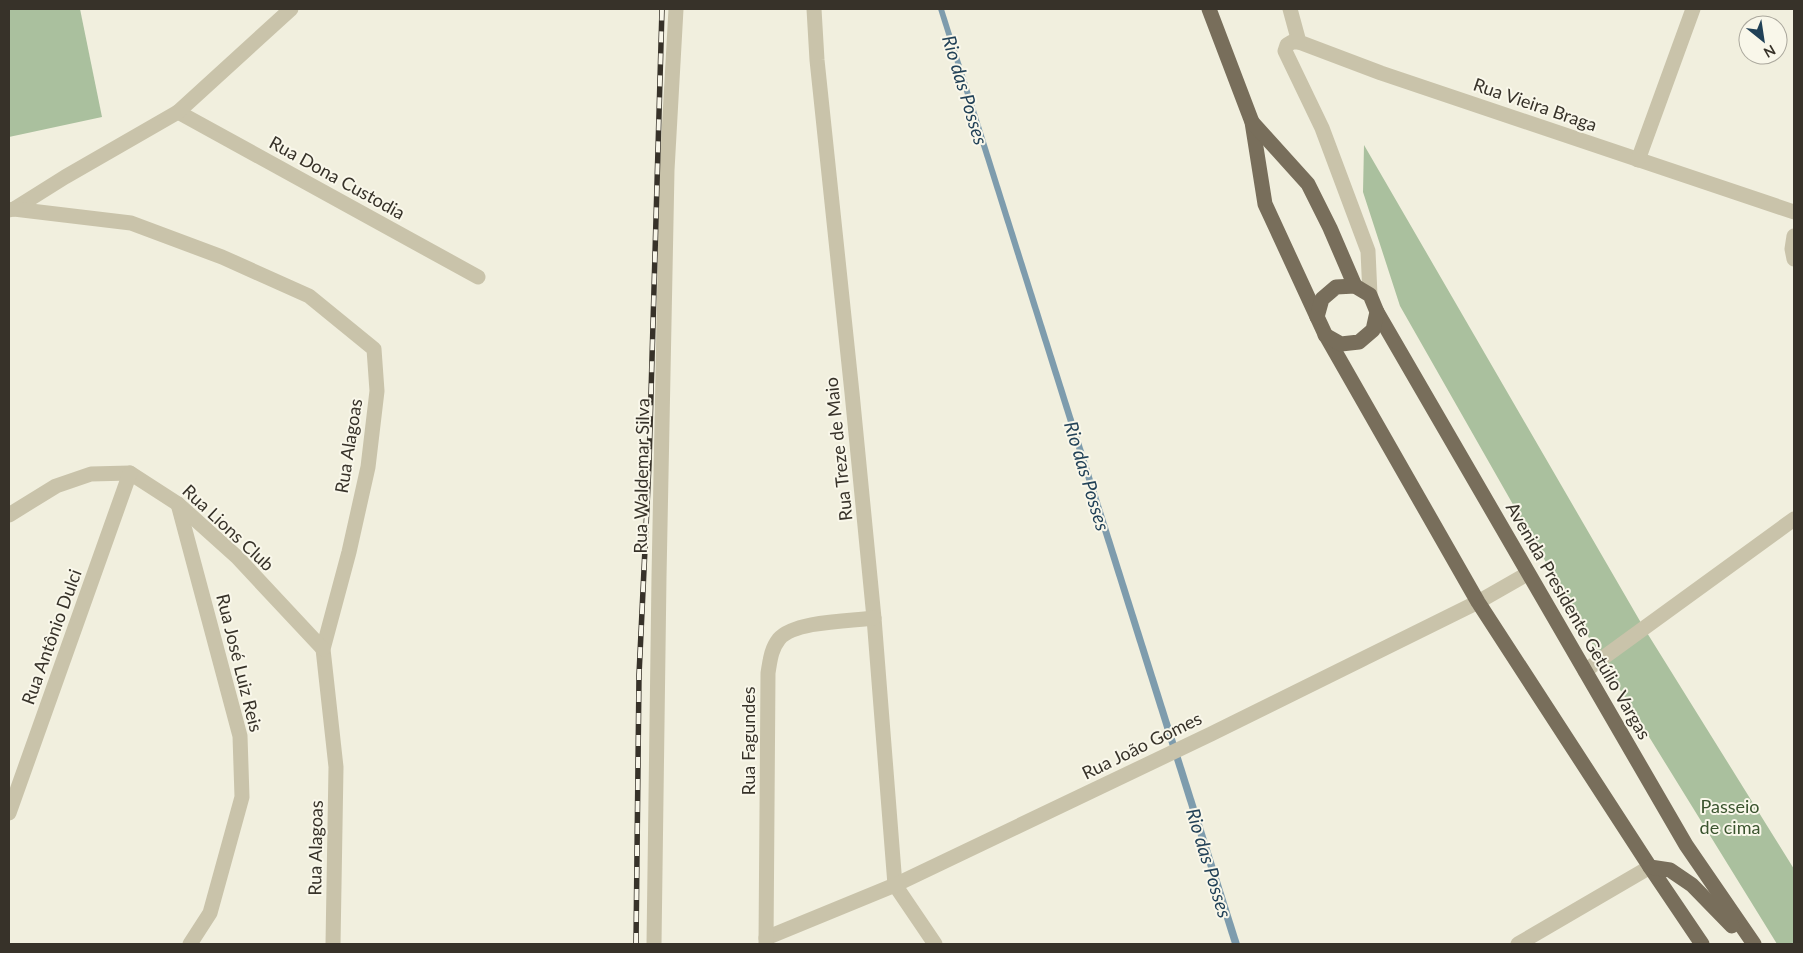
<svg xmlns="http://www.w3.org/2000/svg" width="1803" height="953" font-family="Lato,sans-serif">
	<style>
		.green { fill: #aac09e }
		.water { fill: #7e9cad }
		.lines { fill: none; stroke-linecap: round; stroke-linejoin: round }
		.minor { stroke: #c9c3aa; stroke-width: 15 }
		.major { stroke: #786e5b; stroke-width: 15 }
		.rail-casing { stroke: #373229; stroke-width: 5.5 }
		.rail { stroke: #f9f7ea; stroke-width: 4; stroke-dasharray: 11; stroke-linecap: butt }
		.labels { text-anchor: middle; stroke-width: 4; stroke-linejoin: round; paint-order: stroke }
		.street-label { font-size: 18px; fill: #373229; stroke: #f9f7ea }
		.park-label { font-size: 18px; fill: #3a542e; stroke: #f9f7ea }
		.water-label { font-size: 19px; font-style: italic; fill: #214157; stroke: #f9f7ea }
	</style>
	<rect width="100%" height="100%" fill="#f1efde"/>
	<!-- green -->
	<g class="green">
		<polygon points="9,9 80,9 102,117 9,137"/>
		<polygon points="1364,145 1644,628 1794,869 1794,944 1777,944 1601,659 1400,306 1363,192"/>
	</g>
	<!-- water -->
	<polygon class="water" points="938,9 944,9 1240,944 1232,944"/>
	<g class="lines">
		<!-- minor -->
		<g class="minor">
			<polyline points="814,9 817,60 852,393 874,618 895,885 935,944"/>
			<polyline points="1290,9 1299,42 1381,73 1794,212"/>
			<polyline points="1299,42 1292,42 1287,45 1285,51 1322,128 1368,251 1370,295"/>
			<polyline points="178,112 478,277"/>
			<polyline points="1638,160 1693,9"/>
			<polyline points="14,209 65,177 178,112 291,9"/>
			<polyline points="9,210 14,209 131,223 222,257 309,296 374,349 377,391 368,467 349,552 323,649 336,767 333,944"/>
			<polyline points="1794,236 1792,249 1794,259"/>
			<polyline points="178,504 240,736 242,797 210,913 190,944"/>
			<polyline points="9,515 56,486 91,474 130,473 178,504 237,557 323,649"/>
			<polyline points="1585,671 1794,519"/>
			<polyline points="9,813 130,473"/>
			<polyline points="766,938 895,885 1211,734 1478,602 1527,574"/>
			<polyline points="654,944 659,577 667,170 676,9"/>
			<path d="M766,944L768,673C770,661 771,649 779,639C794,621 850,621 874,618"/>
			<polyline points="1518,944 1650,867"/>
		</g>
		<!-- major -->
		<g class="major">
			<polyline points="1209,9 1252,122 1265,204 1325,334 1478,602 1650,867 1702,944"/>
			<polyline points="1252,122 1308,184 1330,228 1355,286"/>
			<polyline points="1377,312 1686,845 1754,944"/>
			<polyline points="1317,317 1322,299 1336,287 1355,286 1370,295 1377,312 1373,330 1359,342 1341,344 1325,335"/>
			<polyline points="1650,867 1670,870 1692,885 1732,926"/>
		</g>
		<!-- rail casing -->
		<g class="rail-casing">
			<polyline id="rail" points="636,944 639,675 649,464 662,9"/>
		</g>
		<!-- rail -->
		<use href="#rail" class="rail"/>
	</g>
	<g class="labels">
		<!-- street labels -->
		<g class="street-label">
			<text transform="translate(1535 105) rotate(19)" y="6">Rua Vieira Braga</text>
			<text transform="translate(337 178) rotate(29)" y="6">Rua Dona Custodia</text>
			<text transform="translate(349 446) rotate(-81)" y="6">Rua Alagoas</text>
			<text transform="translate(839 449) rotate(-96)" y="6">Rua Treze de Maio</text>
			<text transform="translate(642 476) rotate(-89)" y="6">Rua Waldemar Silva</text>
			<text transform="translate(228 528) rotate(43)" y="6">Rua Lions Club</text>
			<text transform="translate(1578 621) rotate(60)" y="6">Avenida Presidente Getúlio Vargas</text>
			<text transform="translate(52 637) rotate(-70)" y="6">Rua Antônio Dulci</text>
			<text transform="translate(239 663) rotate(76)" y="6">Rua José Luiz Reis</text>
			<text transform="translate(749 741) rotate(-90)" y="6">Rua Fagundes</text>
			<text transform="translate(1142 746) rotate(-26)" y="6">Rua João Gomes</text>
			<text transform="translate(316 848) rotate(-89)" y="6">Rua Alagoas</text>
		</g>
		<!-- park labels -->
		<g class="park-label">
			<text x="1730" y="813">Passeio<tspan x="1730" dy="21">de cima</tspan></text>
		</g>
		<!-- water labels -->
		<g class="water-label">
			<text transform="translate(965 90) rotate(73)" y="7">Rio das Posses</text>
			<text transform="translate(1087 476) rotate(73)" y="7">Rio das Posses</text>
			<text transform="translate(1209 863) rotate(73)" y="7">Rio das Posses</text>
		</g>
	</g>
	<!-- border -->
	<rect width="1803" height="953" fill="none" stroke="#373229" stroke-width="20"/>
	<!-- north arrow -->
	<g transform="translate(1763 40) rotate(150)"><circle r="24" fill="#f9f7ea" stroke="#aba89d"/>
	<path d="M0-4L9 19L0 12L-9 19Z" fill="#214157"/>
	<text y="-8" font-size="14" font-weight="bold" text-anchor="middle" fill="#373229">N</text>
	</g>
</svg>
